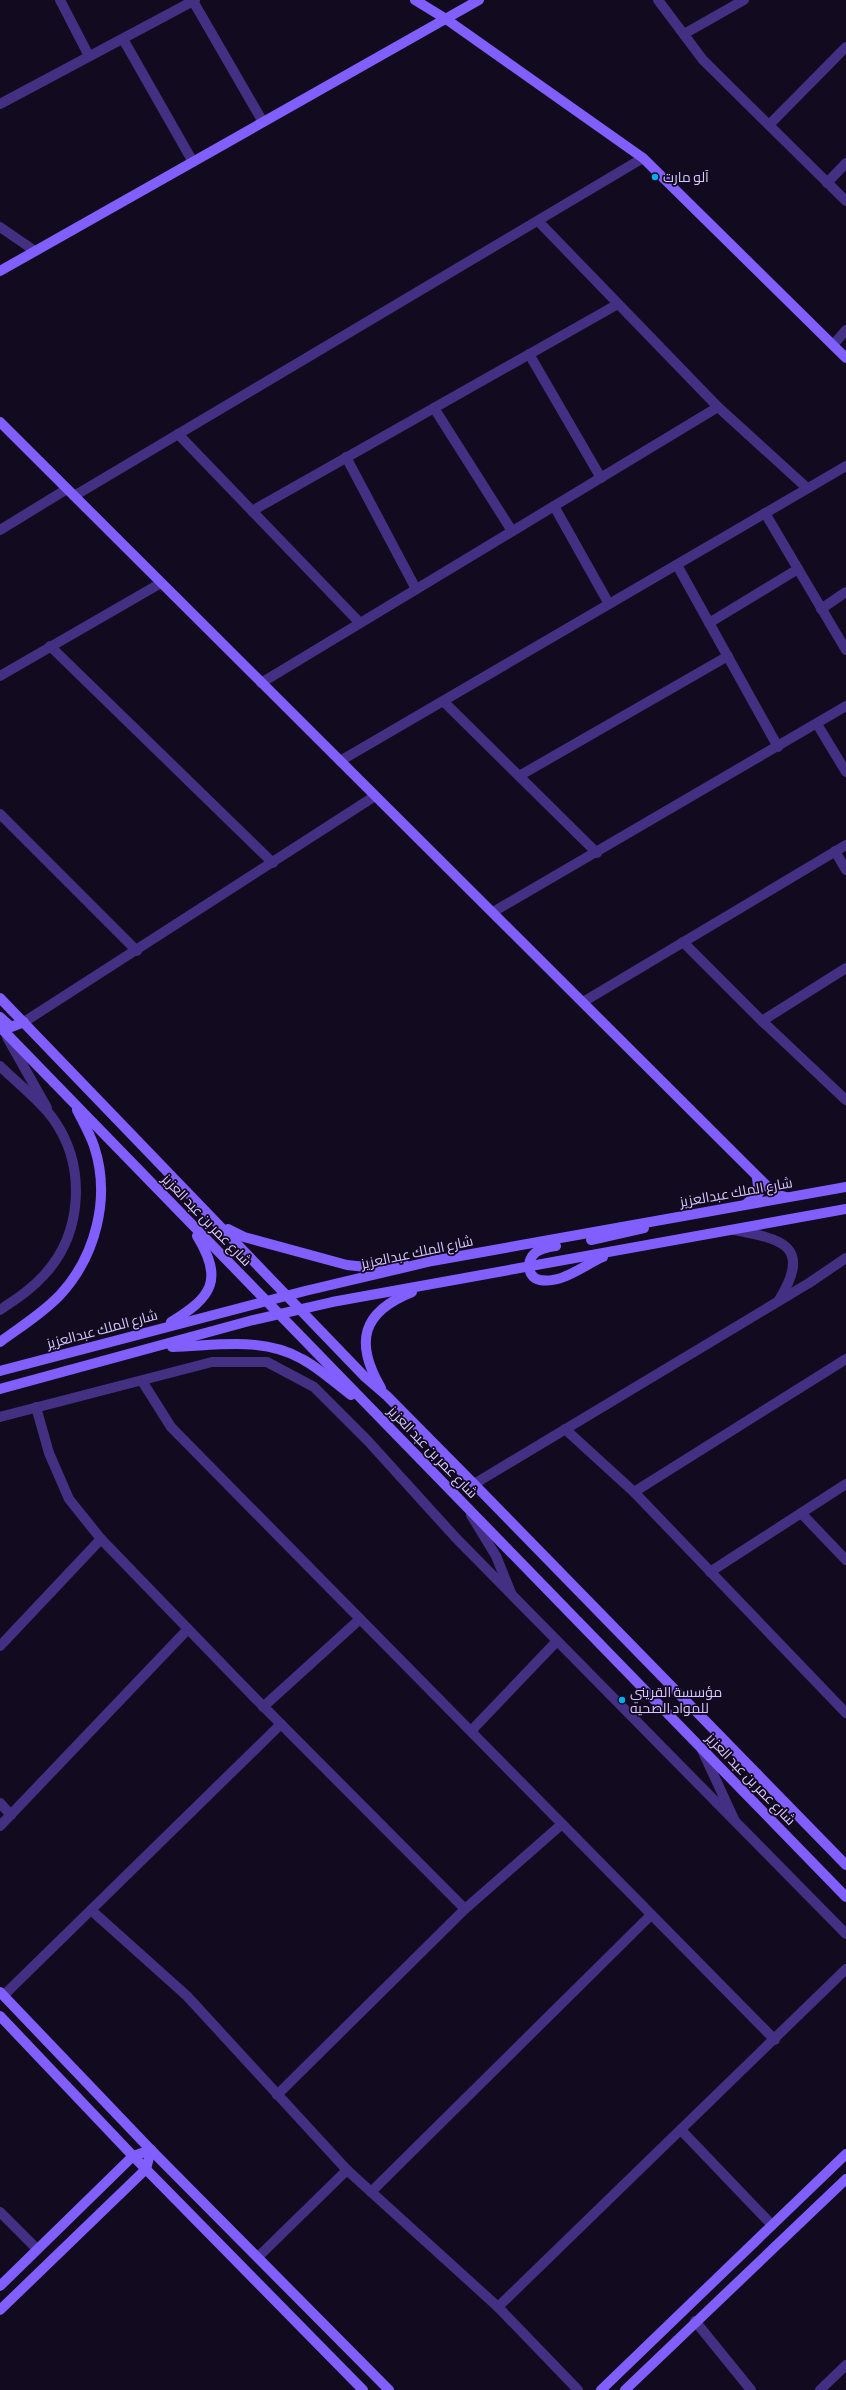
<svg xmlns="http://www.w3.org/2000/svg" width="846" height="2390" font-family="'Alegreya Sans',Cairo,sans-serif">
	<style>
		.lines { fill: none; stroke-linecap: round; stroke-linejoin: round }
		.street { stroke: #433083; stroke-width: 10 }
		.secondary { stroke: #815fff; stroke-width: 10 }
		.poi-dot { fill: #00adf3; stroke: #120a1f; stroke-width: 1.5 }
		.labels { text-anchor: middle; stroke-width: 3.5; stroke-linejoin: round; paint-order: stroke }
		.poi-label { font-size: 14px; fill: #d9c8ff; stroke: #120a1f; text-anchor: start }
		.street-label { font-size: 14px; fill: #d9c8ff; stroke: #120a1f }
	</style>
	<rect width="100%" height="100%" fill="#120a1f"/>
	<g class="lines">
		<!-- street -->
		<g class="street">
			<polyline points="60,0 89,56"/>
			<polyline points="658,0 703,60 846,201"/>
			<polyline points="193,1 263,122"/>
			<polyline points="684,34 744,0"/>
			<polyline points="123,39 193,162"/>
			<polyline points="0,104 195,0"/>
			<polyline points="769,125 846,47"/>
			<polyline points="827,183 846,163"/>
			<polyline points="538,221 718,407 807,488"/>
			<polyline points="0,227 35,251"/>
			<polyline points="833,345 846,330"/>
			<polyline points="529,354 601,478"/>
			<polyline points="434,408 512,531"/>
			<polyline points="178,434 360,623"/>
			<polyline points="346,457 416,589"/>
			<polyline points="74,496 643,158"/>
			<polyline points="554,506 609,604"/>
			<polyline points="252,511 618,304"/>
			<polyline points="765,513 846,650"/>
			<polyline points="0,530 67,489"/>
			<polyline points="677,565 778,747"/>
			<polyline points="821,609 846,592"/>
			<polyline points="709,623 798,569"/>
			<polyline points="50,646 273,863"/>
			<polyline points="0,676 161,583"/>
			<polyline points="261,683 718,407"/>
			<polyline points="443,701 597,853"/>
			<polyline points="817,724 846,772"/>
			<polyline points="340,761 846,466"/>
			<polyline points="519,776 728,656"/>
			<polyline points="0,814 137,951"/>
			<polyline points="835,851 846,870"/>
			<polyline points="493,912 846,706"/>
			<polyline points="683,942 762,1021 846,1100"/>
			<polyline points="583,1002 846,845"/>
			<polyline points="762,1021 846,968"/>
			<polyline points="24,1022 375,796"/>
			<polyline points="7,1037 47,1108"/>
			<path d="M0,1066C16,1082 41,1101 54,1120C86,1166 83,1232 45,1274C32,1289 16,1299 0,1310"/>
			<path d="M734,1230C781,1239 813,1245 779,1300"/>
			<polyline points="142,1381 171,1427 775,2040"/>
			<polyline points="36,1407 49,1453 69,1499 101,1539 254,1697 465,1909"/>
			<polyline points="0,1417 212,1362 267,1362 314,1387 368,1441 455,1537 846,1934"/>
			<polyline points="565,1429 634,1492 846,1713"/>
			<polyline points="474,1484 809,1283 846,1258"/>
			<polyline points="634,1492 846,1359"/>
			<polyline points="801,1513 846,1560"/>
			<polyline points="471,1515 496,1556 511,1593"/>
			<polyline points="710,1572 846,1484"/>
			<polyline points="0,1646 101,1539"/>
			<polyline points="263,1707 360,1619"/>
			<polyline points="471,1731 557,1641"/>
			<polyline points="702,1750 734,1819"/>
			<polyline points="0,1803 11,1815"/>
			<polyline points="0,1826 188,1629"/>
			<polyline points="91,1910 187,1996 347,2170 498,2307 578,2390"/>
			<polyline points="4,1995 281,1724"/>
			<polyline points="277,2095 465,1909 562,1824"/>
			<polyline points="681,2130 772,2225"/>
			<polyline points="371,2192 651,1915"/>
			<polyline points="0,2212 37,2249"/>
			<polyline points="258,2257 347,2170"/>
			<polyline points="498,2307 846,1969"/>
			<polyline points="695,2321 751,2390"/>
			<polyline points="820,2390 846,2365"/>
		</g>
		<!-- secondary -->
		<g class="secondary">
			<polyline points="415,0 446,19 643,158 846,358"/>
			<polyline points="0,271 479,0"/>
			<polyline points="0,422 775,1194 786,1197"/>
			<polyline points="0,998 365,1377 387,1396 474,1484 846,1865"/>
			<polyline points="0,1017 11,1027 24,1022"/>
			<polyline points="0,1027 846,1897"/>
			<polyline points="747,1203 759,1193 757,1178"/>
			<polyline points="228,1229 244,1237 347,1265 366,1267 404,1264"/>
			<polyline points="591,1240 644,1228"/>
			<path d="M556,1246C549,1247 541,1248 535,1253C527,1260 526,1277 540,1280C562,1284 584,1265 603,1257"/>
			<path d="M171,1322C212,1297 224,1280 197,1236"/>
			<path d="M0,1342C20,1327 42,1314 60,1295C96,1256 111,1197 94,1146C90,1134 83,1122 77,1110"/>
			<path d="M172,1347C215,1346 262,1336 302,1359C319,1368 335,1383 351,1395"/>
			<polyline points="0,1371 305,1291 432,1261 846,1187"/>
			<path d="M381,1388C354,1342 362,1312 412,1292"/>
			<polyline points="0,1389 253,1320 332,1302 846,1209"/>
			<polyline points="0,1992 151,2150 389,2390"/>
			<polyline points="0,2016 133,2156 363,2390"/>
			<polyline points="0,2286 133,2156 151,2150"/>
			<polyline points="0,2310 146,2169 151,2150"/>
			<polyline points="601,2390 846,2154"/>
			<polyline points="625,2390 846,2179"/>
		</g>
	</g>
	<!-- markers -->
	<g class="poi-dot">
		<circle cx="655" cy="177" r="4"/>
		<circle cx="622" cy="1700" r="4"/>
	</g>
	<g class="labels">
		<!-- poi labels -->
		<g class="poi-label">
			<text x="663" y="182">آلو مارت</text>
			<text x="630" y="1697">مؤسسة القريني<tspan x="630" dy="16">للمواد الصحيه</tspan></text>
		</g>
		<!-- street labels -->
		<g class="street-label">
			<text transform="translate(736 1192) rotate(-10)" y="5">شارع الملك عبدالعزيز</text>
			<text transform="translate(207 1220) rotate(46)" y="5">شارع عمر بن عبد العزيز</text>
			<text transform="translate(417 1252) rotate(-12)" y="5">شارع الملك عبدالعزيز</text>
			<text transform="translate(102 1329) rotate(-15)" y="5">شارع الملك عبدالعزيز</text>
			<text transform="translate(433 1452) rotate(46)" y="5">شارع عمر بن عبد العزيز</text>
			<text transform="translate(751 1779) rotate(46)" y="5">شارع عمر بن عبد العزيز</text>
		</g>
	</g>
</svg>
